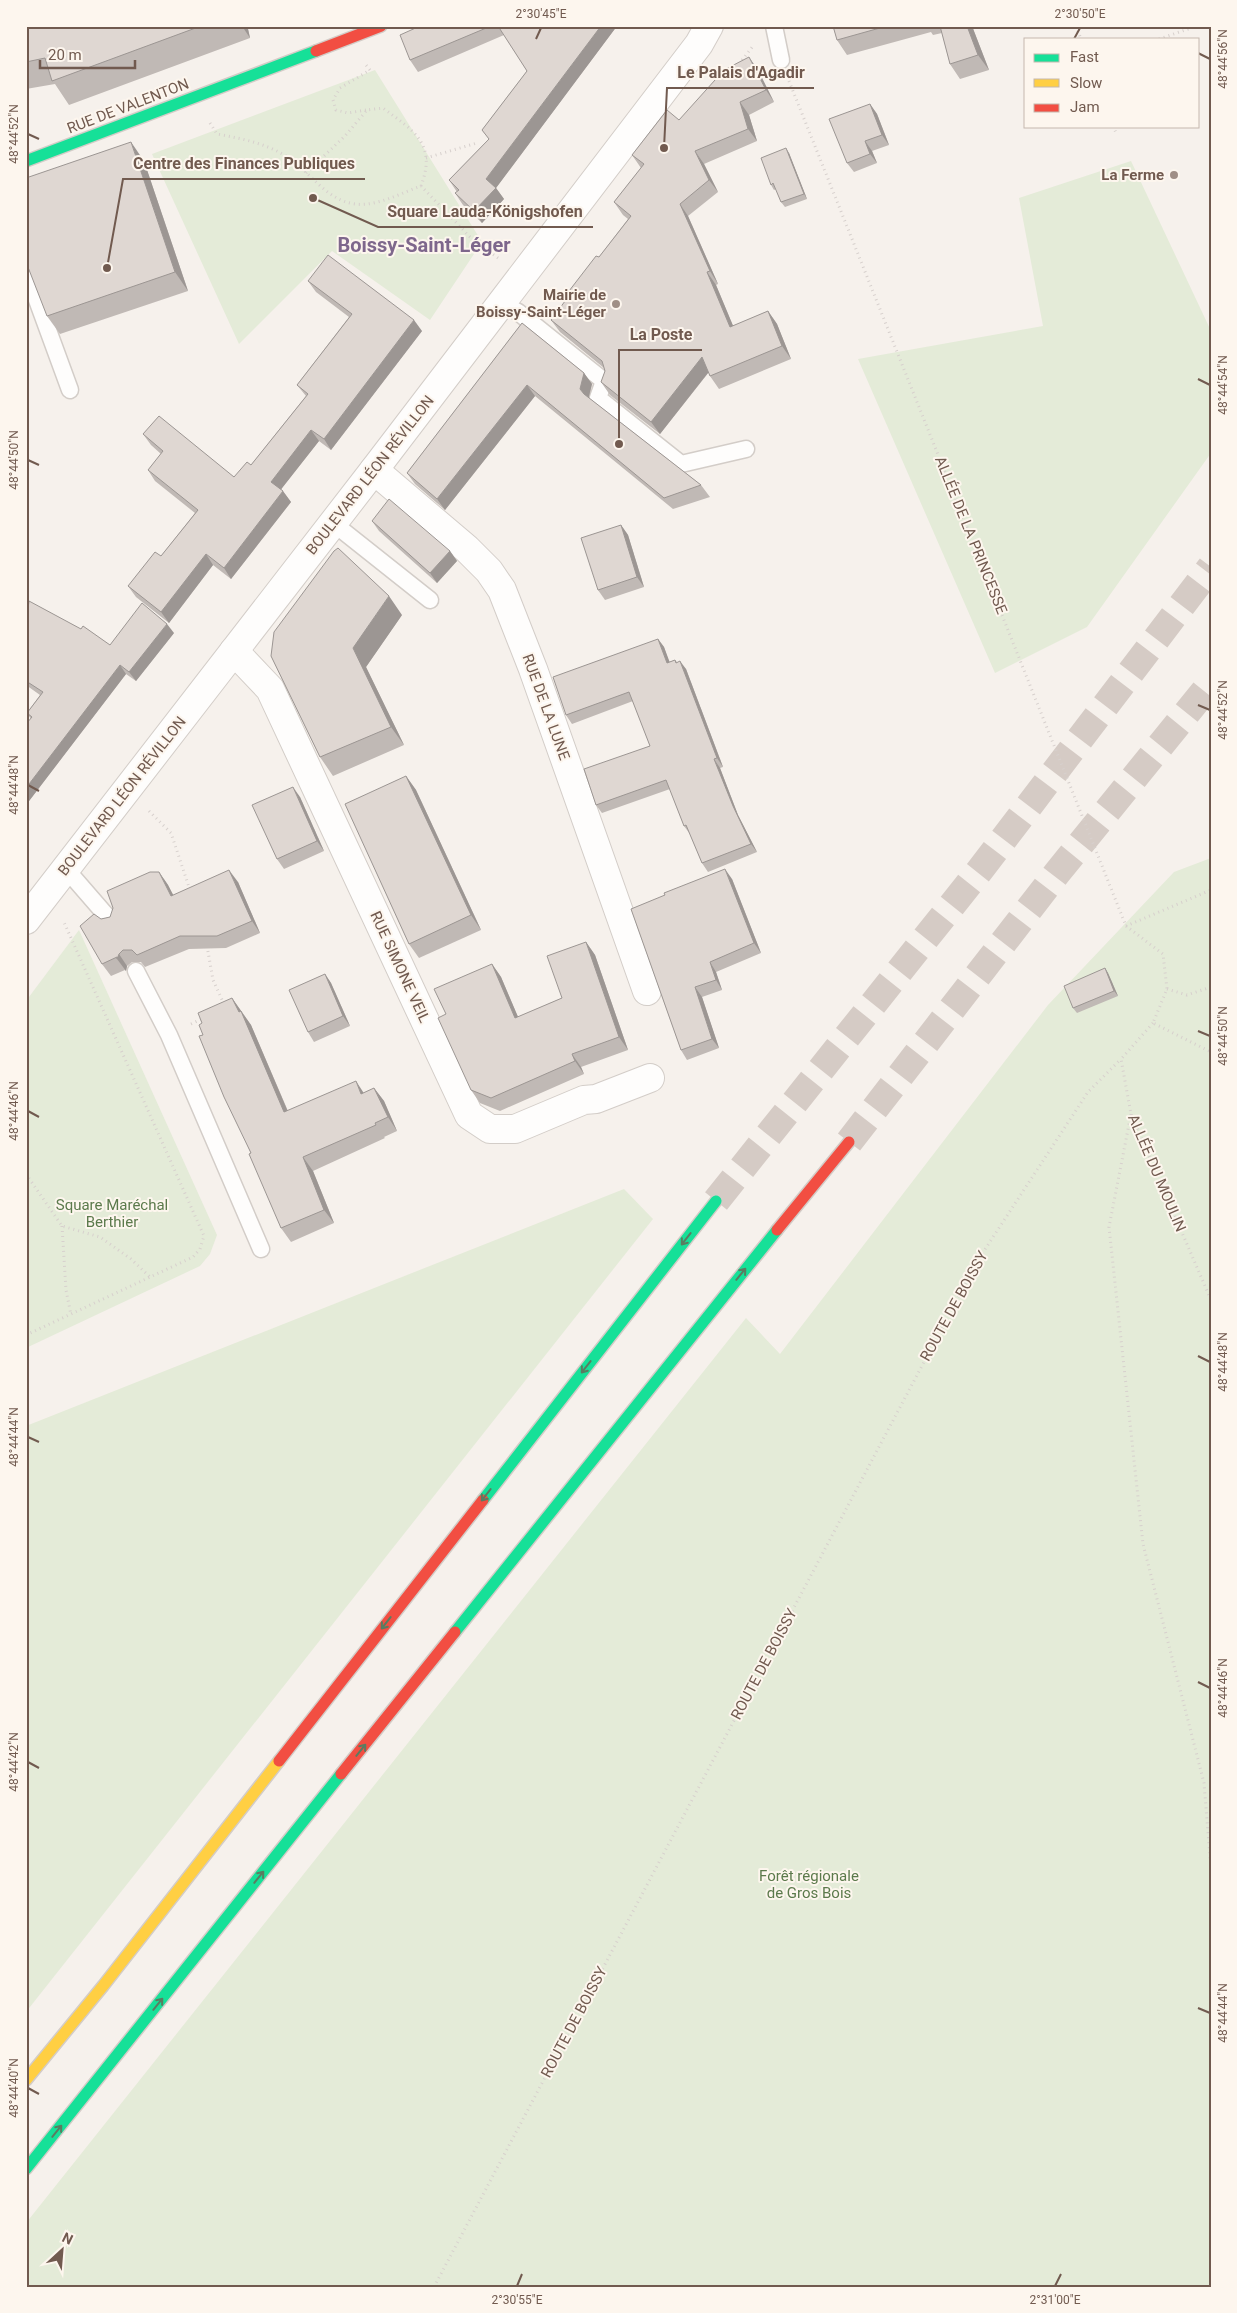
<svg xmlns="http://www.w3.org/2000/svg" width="1237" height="2313" font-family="Roboto,sans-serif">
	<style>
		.green { fill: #e4ebd8 }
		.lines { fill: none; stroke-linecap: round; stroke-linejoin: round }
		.highway-tunnel { stroke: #d5cbc5; stroke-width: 28; stroke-dasharray: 28 14; stroke-linecap: butt }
		.lane-casing { stroke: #d3cdc8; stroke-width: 19 }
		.street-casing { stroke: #d3cdc8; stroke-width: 30 }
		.fast-casing { stroke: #d3ccc7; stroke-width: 14 }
		.slow-casing { stroke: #d3ccc7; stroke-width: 14 }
		.jam-casing { stroke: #d3ccc7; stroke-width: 14 }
		.path { stroke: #d7d0cd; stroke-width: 3; stroke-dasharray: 1 4; stroke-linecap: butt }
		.lane { stroke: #fefdfc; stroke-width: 16 }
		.street { stroke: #fefdfc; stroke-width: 28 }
		.fast { stroke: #16e098; stroke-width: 11 }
		.slow { stroke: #ffcf43; stroke-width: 11 }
		.jam { stroke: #f24e42; stroke-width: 11 }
		.wall { fill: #c0b9b5 }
		.shaded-wall { fill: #9c9693 }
		.building { fill: #dfd7d2; stroke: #9c9693 }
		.oneway { stroke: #5a7c61 }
		.ticks { fill: none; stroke: #715a4f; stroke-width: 2 }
		.poi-dot { fill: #a08f86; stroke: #fdf6ee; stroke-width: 2 }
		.labels { text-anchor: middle; stroke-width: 4; stroke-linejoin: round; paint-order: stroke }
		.street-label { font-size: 15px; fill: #715a4f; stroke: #fdf6ee }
		.poi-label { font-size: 15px; font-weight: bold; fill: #715a4f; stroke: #fdf6ee; text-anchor: end }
		.park-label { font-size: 15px; fill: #5c7a4c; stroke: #fdf6ee }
		.district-label { font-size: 20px; font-weight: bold; fill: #7e678c; stroke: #fdf6ee }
		.leader { fill: none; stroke: #715a4f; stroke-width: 2 }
		.callout-dot { fill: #715a4f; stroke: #fdf6ee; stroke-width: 2 }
		.callout-label { font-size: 16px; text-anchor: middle; font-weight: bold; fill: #715a4f; stroke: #fdf6ee; stroke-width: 4; stroke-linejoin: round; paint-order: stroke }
		.neatline { fill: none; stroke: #715a4f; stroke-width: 2 }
		.ticks-label { font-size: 12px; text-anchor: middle; fill: #715a4f }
	</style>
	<rect width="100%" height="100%" fill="#f6f1ec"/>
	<!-- green -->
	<g class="green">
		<polygon points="375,70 482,242 430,320 332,251 239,344 152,154"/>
		<polygon points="1131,161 1211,331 1211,453 1087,627 995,673 858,359 1043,326 1019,198"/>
		<polygon points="1211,858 1211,2287 26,2287 26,2223 746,1318 780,1354 1048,1005 1174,872"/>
		<polygon points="79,930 217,1235 210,1254 200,1266 26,1348 26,1001"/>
		<polygon points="624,1189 653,1219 26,2012 26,1426"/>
	</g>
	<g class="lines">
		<!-- highway-tunnel -->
		<g class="highway-tunnel">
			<polyline points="849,1142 1057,873 1211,683"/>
			<polyline points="716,1201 980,870 1211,567"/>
		</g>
		<!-- lane casing -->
		<g class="lane-casing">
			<g id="lane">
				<polyline points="774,26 781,60"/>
				<polyline points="26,270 70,390"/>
				<polyline points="501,303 518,312 604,381 598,398 681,464 746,449"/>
				<polyline points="333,523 430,600"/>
				<polyline points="66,869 112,922"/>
				<polyline points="136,971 169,1035 261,1249"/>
			</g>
		</g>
		<!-- street casing -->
		<g class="street-casing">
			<g id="street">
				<polyline points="374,470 467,549 489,571 502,590 533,669 647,991"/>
				<polyline points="234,651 270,689 469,1115 490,1129 515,1129 584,1100 596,1099 650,1078"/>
				<polyline points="26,920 374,470 699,44 709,26"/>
			</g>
		</g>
		<!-- fast casing -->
		<g class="fast-casing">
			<g id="fast">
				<polyline points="26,161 316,51"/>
				<polyline points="483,1500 716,1201"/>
				<polyline points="455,1632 777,1230"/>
				<polyline points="26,2169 341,1774"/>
			</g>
		</g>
		<!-- slow casing -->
		<g class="slow-casing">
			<polyline id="slow" points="26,2080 103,1986 279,1761"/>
		</g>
		<!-- jam casing -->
		<g class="jam-casing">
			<g id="jam">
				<polyline points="316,51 381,26"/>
				<polyline points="777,1230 849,1142"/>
				<polyline points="279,1761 483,1500"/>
				<polyline points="341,1774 455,1632"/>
			</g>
		</g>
		<!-- path -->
		<g class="path">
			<polyline points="1076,26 1081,39"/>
			<polyline points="1159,39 1197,26"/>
			<polyline points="739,64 753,46"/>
			<polyline points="789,81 1126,926"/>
			<polyline points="366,110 348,113 336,110 333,100 340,88 370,70 366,65"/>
			<path d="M210,123L217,134C243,139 266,143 289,158C311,173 326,200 355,204C376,207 401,193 421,186L470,237L498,258"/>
			<polyline points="1113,126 1117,135"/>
			<polyline points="426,158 477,143"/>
			<path d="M306,173L345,136L367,110L383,108C414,131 437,144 421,186"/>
			<polyline points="149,811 171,833 190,890"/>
			<polyline points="1126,926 1163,954 1167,989 1153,1023 1211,1052"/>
			<polyline points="1126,926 1211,890"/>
			<polyline points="207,946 213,980 224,1004"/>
			<polyline points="1167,989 1187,995 1211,987"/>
			<polyline points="1153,1023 1121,1059 1131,1114 1211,1300"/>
			<polyline points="191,1024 204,1018"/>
			<polyline points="1131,1114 1109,1227 1143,1544 1204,1783 1211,1869"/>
			<polyline points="26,1174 62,1226 100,1237 131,1259 150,1277"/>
			<polyline points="62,1226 66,1290 71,1315"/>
			<polyline points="26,1335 193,1257 200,1249 204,1236 63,920"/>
			<polyline points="1211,2153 1211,2188"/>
			<polyline points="434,2287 978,1260 1088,1092 1121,1059"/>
		</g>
		<!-- lane -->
		<use href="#lane" class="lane"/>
		<!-- street -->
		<use href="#street" class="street"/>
		<!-- fast -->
		<use href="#fast" class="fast"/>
		<!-- slow -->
		<use href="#slow" class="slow"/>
		<!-- jam -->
		<use href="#jam" class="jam"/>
	</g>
	<!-- wall -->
	<g class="wall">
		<polygon points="26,26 255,26 248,29 250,38 69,105 55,84 26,89"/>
		<polygon points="420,26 617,26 496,188 504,199 482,223 463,205 455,193 457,192 449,180 489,139 482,130 527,71 504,35 418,72 410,60"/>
		<polygon points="833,26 972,26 989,70 960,79 950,64 942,33 933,35 931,32 847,55 837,40"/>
		<polygon points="758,70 774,102 749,115 757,141 704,164 718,192 688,216 718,284 716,285 733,326 768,311 777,324 791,359 719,389 710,376 709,372 660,434 610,395 601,382 605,371 604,368 560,332 551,320 571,294 569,291 599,257 628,219 623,215 614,202 641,168 632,155 679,120"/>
		<polygon points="870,104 877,114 889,145 872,151 877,163 854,172 847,163"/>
		<polygon points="789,153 807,199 785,207 781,202 776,189 774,190 771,185"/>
		<polygon points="144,161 188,291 60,334 47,316"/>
		<polygon points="308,281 422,331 331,450 319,441 281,489 291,502 231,579 213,565 169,623 136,597 128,586 161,556 195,513 155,481 148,470 161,454 151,445 143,434 234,477 251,465 306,396 297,385 349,317 316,292"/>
		<polygon points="522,323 584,373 592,384 589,398 701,485 710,497 673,509 535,396 445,510 415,484 407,473"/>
		<polygon points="372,521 450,551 457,561 437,583 379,531"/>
		<polygon points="621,525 628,535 644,587 605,600 598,590"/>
		<polygon points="402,615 366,667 404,745 333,776 320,757 271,656"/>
		<polygon points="26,624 110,645 174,633 136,681 126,674 26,805 26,724 31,719 27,713 40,695 26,685"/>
		<polygon points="658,639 664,647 669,662 675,660 677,662 686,669 723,767 720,768 738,815 757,852 708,872 702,863 690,834 684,826 670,789 602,813 596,805 650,746 633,701 572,724 566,715"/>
		<polygon points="406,776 416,790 481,930 419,958 409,944"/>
		<polygon points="300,797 324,851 284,869 277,859"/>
		<polygon points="159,872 168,885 173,895 238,882 260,933 226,948 189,949 145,967 141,962 132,962 127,966 126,971 125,970 111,976 102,964 101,919 110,917"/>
		<polygon points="732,879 761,953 716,972 722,990 702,997 719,1048 687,1060 681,1050 631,909"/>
		<polygon points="586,942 595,955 628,1050 581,1067 584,1074 500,1111 480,1103 471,1090 446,1014 492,964 501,977 518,1017 562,998"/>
		<polygon points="1105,968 1108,973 1118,996 1077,1013 1073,1008"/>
		<polygon points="325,974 331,983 350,1026 314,1042 308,1032"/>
		<polygon points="232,998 251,1025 288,1111 364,1093 374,1088 384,1101 397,1131 384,1137 385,1138 313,1171 334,1223 291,1242 281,1228 203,1035"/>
	</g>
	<!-- shaded-wall -->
	<g class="shaded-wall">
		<polygon points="242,26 246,26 248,29 250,38"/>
		<polygon points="601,26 617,26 496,188 504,199 482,223 474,211 486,179"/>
		<polygon points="967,26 972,26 989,70 978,55"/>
		<polygon points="749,57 758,70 774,102 766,90"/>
		<polygon points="740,102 749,115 757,141 748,129"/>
		<polygon points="870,104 877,114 889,145 882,135"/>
		<polygon points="865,141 872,151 877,163 870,154"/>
		<polygon points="131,142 144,161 188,291 175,272"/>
		<polygon points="786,148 789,153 807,199 804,194"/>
		<polygon points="695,151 704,164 718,192 709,180"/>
		<polygon points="680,204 688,216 718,284 710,271"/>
		<polygon points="707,272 716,285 739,340 730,327"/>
		<polygon points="768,311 777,324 791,359 782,346"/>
		<polygon points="414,320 422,331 331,450 324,439"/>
		<polygon points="702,357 711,369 660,434 651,422"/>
		<polygon points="584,373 592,384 588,400 592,406 580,389"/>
		<polygon points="527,385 535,396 445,510 437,499"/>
		<polygon points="311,430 319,441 279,492 271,482"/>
		<polygon points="283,491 291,502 231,579 224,568"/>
		<polygon points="621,525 628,535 644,587 637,577"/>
		<polygon points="450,551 457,561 437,583 430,573"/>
		<polygon points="206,554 213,565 169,623 161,612"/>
		<polygon points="389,596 402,615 366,667 404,745 391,727 353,648"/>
		<polygon points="167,624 174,633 136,681 129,672"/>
		<polygon points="658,639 664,647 673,671 667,663"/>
		<polygon points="680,661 686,669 723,767 717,758"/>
		<polygon points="120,665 126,674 26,805 26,788"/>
		<polygon points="714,759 720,768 738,815 757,852 751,844 733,806"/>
		<polygon points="406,776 416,790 481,930 471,915"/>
		<polygon points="293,787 300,797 324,851 317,841"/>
		<polygon points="725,869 732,879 761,953 754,943"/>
		<polygon points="229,870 238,882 260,933 252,921"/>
		<polygon points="159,872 168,885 180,908 171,896"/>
		<polygon points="586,942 595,955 628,1050 619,1037"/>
		<polygon points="119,954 127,966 126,971 117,959"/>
		<polygon points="710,962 716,972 722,990 716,980"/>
		<polygon points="492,964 501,977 524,1031 515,1018"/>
		<polygon points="1105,968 1108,973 1118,996 1114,991"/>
		<polygon points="325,974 331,983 350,1026 343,1016"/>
		<polygon points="695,987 702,997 719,1048 712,1039"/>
		<polygon points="232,998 251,1025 294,1126 284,1112"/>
		<polygon points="572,1054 581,1067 584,1074 575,1061"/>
		<polygon points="356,1081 365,1095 361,1094"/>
		<polygon points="374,1088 384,1101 397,1131 388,1117"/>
		<polygon points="303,1157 313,1171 334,1223 324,1210"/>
	</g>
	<!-- building -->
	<g class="building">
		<polygon points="26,26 201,26 52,81 45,58 26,62"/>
		<polygon points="420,26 491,26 410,60 400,35"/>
		<polygon points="498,26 601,26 486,179 496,188 474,211 455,193 459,190 449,180 489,139 482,130 527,71"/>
		<polygon points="833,26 887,26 837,40"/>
		<polygon points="940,26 967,26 978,55 950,64"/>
		<polygon points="749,57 766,90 740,102 748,129 695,151 709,180 680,204 710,271 707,272 730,327 768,311 782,346 710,376 702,357 651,422 601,382 605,371 602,361 551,320 571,293 569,291 596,256 599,257 631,216 614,202 644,164 632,155 667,110 679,120 724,70"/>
		<polygon points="870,104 882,135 865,141 870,154 847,163 829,119"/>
		<polygon points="131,142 175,272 47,316 26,262 26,178"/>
		<polygon points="786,148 804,194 781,202 773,183 771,185 761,158"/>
		<polygon points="328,255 414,320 324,439 311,430 271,482 283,491 224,568 206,554 161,612 128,586 155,552 161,556 198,510 148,470 163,451 143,434 159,416 234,477 247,462 251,465 308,394 297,385 352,314 308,281"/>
		<polygon points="522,323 584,373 580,389 584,394 701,485 664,498 527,385 437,499 407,473"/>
		<polygon points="389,499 450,551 430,573 372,521"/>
		<polygon points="621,525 637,577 598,590 581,538"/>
		<polygon points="338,548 389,596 353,648 391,727 320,757 271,656 274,632 334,551"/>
		<polygon points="29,601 81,629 83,626 110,645 142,603 167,624 129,672 120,665 26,788 26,724 32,717 27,713 43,692 26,681 26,624"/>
		<polygon points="658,639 667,663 675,660 676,663 680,661 717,758 714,759 733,806 751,844 702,863 686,825 684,826 666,780 596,805 584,769 650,746 629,692 566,715 553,677"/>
		<polygon points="406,776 471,915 409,944 345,804"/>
		<polygon points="293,787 317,841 277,859 252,805"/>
		<polygon points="725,869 754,943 710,962 716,980 695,987 712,1039 681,1050 631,909 665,895 664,893"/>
		<polygon points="229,870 252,921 217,936 180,936 137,955 132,950 123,950 119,954 117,959 117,957 102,964 80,926 94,914 101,919 110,917 113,908 107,891 150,872 159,872 171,896"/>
		<polygon points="586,942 619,1037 572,1054 575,1061 491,1098 471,1090 438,1018 446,1014 434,989 492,964 515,1018 562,998 547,956"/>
		<polygon points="1105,968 1114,991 1073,1008 1064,986"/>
		<polygon points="325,974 343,1016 308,1032 289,990"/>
		<polygon points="232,998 239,1012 241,1011 284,1112 356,1081 361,1094 374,1088 388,1117 375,1123 376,1125 303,1157 324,1210 281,1228 249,1154 251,1153 224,1097 199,1036 203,1035 199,1025 202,1023 198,1013"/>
	</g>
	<!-- one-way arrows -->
	<defs><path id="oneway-shaft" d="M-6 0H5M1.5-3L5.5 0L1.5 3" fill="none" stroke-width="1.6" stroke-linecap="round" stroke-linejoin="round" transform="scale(1.25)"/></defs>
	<g class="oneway">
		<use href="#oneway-shaft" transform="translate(686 1239) rotate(128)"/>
		<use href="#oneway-shaft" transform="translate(741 1274) rotate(-51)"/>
		<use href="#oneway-shaft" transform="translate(586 1367) rotate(128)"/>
		<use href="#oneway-shaft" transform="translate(486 1495) rotate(128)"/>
		<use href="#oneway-shaft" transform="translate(386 1623) rotate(128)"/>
		<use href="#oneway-shaft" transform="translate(361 1750) rotate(-51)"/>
		<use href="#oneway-shaft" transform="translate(259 1877) rotate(-51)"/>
		<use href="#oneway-shaft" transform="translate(158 2004) rotate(-51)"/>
		<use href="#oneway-shaft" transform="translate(57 2131) rotate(-51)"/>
	</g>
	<!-- ticks -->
	<path class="ticks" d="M536,39L541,28M1074,39L1080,28M1198,53L1210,59M28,134L39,139M1198,379L1210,385M28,460L39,465M1198,705L1210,710M28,785L39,791M1198,1031L1210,1036M28,1111L39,1117M1198,1356L1210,1362M28,1437L39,1442M1198,1682L1210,1688M28,1762L39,1768M1198,2008L1210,2013M28,2088L39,2094M517,2286L522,2274M1055,2286L1061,2274"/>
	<!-- markers -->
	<g class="poi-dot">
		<circle cx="1174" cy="175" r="5"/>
		<circle cx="616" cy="304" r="5"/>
	</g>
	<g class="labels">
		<!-- street labels -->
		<g class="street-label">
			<text transform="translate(128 106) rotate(-21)" y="5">RUE DE VALENTON</text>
			<text transform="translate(370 475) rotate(-52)" y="5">BOULEVARD LÉON RÉVILLON</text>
			<text transform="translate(971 535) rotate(68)" y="5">ALLÉE DE LA PRINCESSE</text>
			<text transform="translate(546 707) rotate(70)" y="5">RUE DE LA LUNE</text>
			<text transform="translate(122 796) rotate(-52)" y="5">BOULEVARD LÉON RÉVILLON</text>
			<text transform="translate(400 967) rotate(65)" y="5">RUE SIMONE VEIL</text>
			<text transform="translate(1157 1173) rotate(67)" y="5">ALLÉE DU MOULIN</text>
			<text transform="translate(954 1306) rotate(-61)" y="5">ROUTE DE BOISSY</text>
			<text transform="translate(764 1664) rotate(-62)" y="5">ROUTE DE BOISSY</text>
			<text transform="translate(574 2022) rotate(-62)" y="5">ROUTE DE BOISSY</text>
		</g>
		<!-- poi labels -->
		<g class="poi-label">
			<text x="1164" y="180">La Ferme</text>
			<text x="606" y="300">Mairie de<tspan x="606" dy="17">Boissy-Saint-Léger</tspan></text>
		</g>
		<!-- park labels -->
		<g class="park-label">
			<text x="112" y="1210">Square Maréchal<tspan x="112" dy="17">Berthier</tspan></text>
			<text x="809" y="1881">Forêt régionale<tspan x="809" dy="17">de Gros Bois</tspan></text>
		</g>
		<!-- district labels -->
		<g class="district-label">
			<text x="424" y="252">Boissy-Saint-Léger</text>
		</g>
	</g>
	<!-- callouts -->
	<path class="leader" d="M664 148L667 88H814M107 268L123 179H365M313 198L378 227H593M619 444L619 350H702"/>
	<g class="callout-dot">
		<circle cx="664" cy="148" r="5"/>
		<circle cx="107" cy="268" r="5"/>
		<circle cx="313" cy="198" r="5"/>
		<circle cx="619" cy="444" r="5"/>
	</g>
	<g class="callout-label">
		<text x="741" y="78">Le Palais d'Agadir</text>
		<text x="244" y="169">Centre des Finances Publiques</text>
		<text x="485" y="217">Square Lauda-Königshofen</text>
		<text x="661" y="340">La Poste</text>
	</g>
	<!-- border -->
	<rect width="1237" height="2313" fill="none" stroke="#fdf6ee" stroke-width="55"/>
	<!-- legend -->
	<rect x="1024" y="38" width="175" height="90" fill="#fdf6ee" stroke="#c5b8ae"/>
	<rect x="1034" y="54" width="25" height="8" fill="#16e098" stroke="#c5b8ae"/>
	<text x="1070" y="62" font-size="15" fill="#715a4f">Fast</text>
	<rect x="1034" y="79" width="25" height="8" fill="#ffcf43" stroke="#c5b8ae"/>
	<text x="1070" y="88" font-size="15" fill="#715a4f">Slow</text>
	<rect x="1034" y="104" width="25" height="8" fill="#f24e42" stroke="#c5b8ae"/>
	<text x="1070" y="112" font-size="15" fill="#715a4f">Jam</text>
	<!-- north arrow -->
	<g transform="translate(62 2250) rotate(26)" stroke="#fdf6ee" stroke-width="4" paint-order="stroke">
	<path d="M0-4L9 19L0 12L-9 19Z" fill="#715a4f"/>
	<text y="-8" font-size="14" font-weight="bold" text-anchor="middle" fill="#715a4f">N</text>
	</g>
	<!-- scale -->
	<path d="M40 60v8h95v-8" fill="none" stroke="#715a4f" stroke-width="2.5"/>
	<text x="48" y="60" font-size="15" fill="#715a4f" stroke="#fdf6ee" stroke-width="4" paint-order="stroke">20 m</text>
	<rect x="28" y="28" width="1182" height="2258" class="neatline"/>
	<g class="ticks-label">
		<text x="541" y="18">2°30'45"E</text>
		<text x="1080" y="18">2°30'50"E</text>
		<text transform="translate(1223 59) rotate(-90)" y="4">48°44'56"N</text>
		<text transform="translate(14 134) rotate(-90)" y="4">48°44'52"N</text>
		<text transform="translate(1223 385) rotate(-90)" y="4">48°44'54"N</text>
		<text transform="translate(14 460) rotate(-90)" y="4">48°44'50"N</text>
		<text transform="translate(1223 710) rotate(-90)" y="4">48°44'52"N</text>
		<text transform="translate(14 785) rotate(-90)" y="4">48°44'48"N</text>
		<text transform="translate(1223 1036) rotate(-90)" y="4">48°44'50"N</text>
		<text transform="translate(14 1111) rotate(-90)" y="4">48°44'46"N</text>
		<text transform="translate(1223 1362) rotate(-90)" y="4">48°44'48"N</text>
		<text transform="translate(14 1437) rotate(-90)" y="4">48°44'44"N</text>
		<text transform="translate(1223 1688) rotate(-90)" y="4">48°44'46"N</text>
		<text transform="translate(14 1762) rotate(-90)" y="4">48°44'42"N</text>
		<text transform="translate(1223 2013) rotate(-90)" y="4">48°44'44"N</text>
		<text transform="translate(14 2088) rotate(-90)" y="4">48°44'40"N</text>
		<text x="517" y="2304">2°30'55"E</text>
		<text x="1055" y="2304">2°31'00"E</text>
	</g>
</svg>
